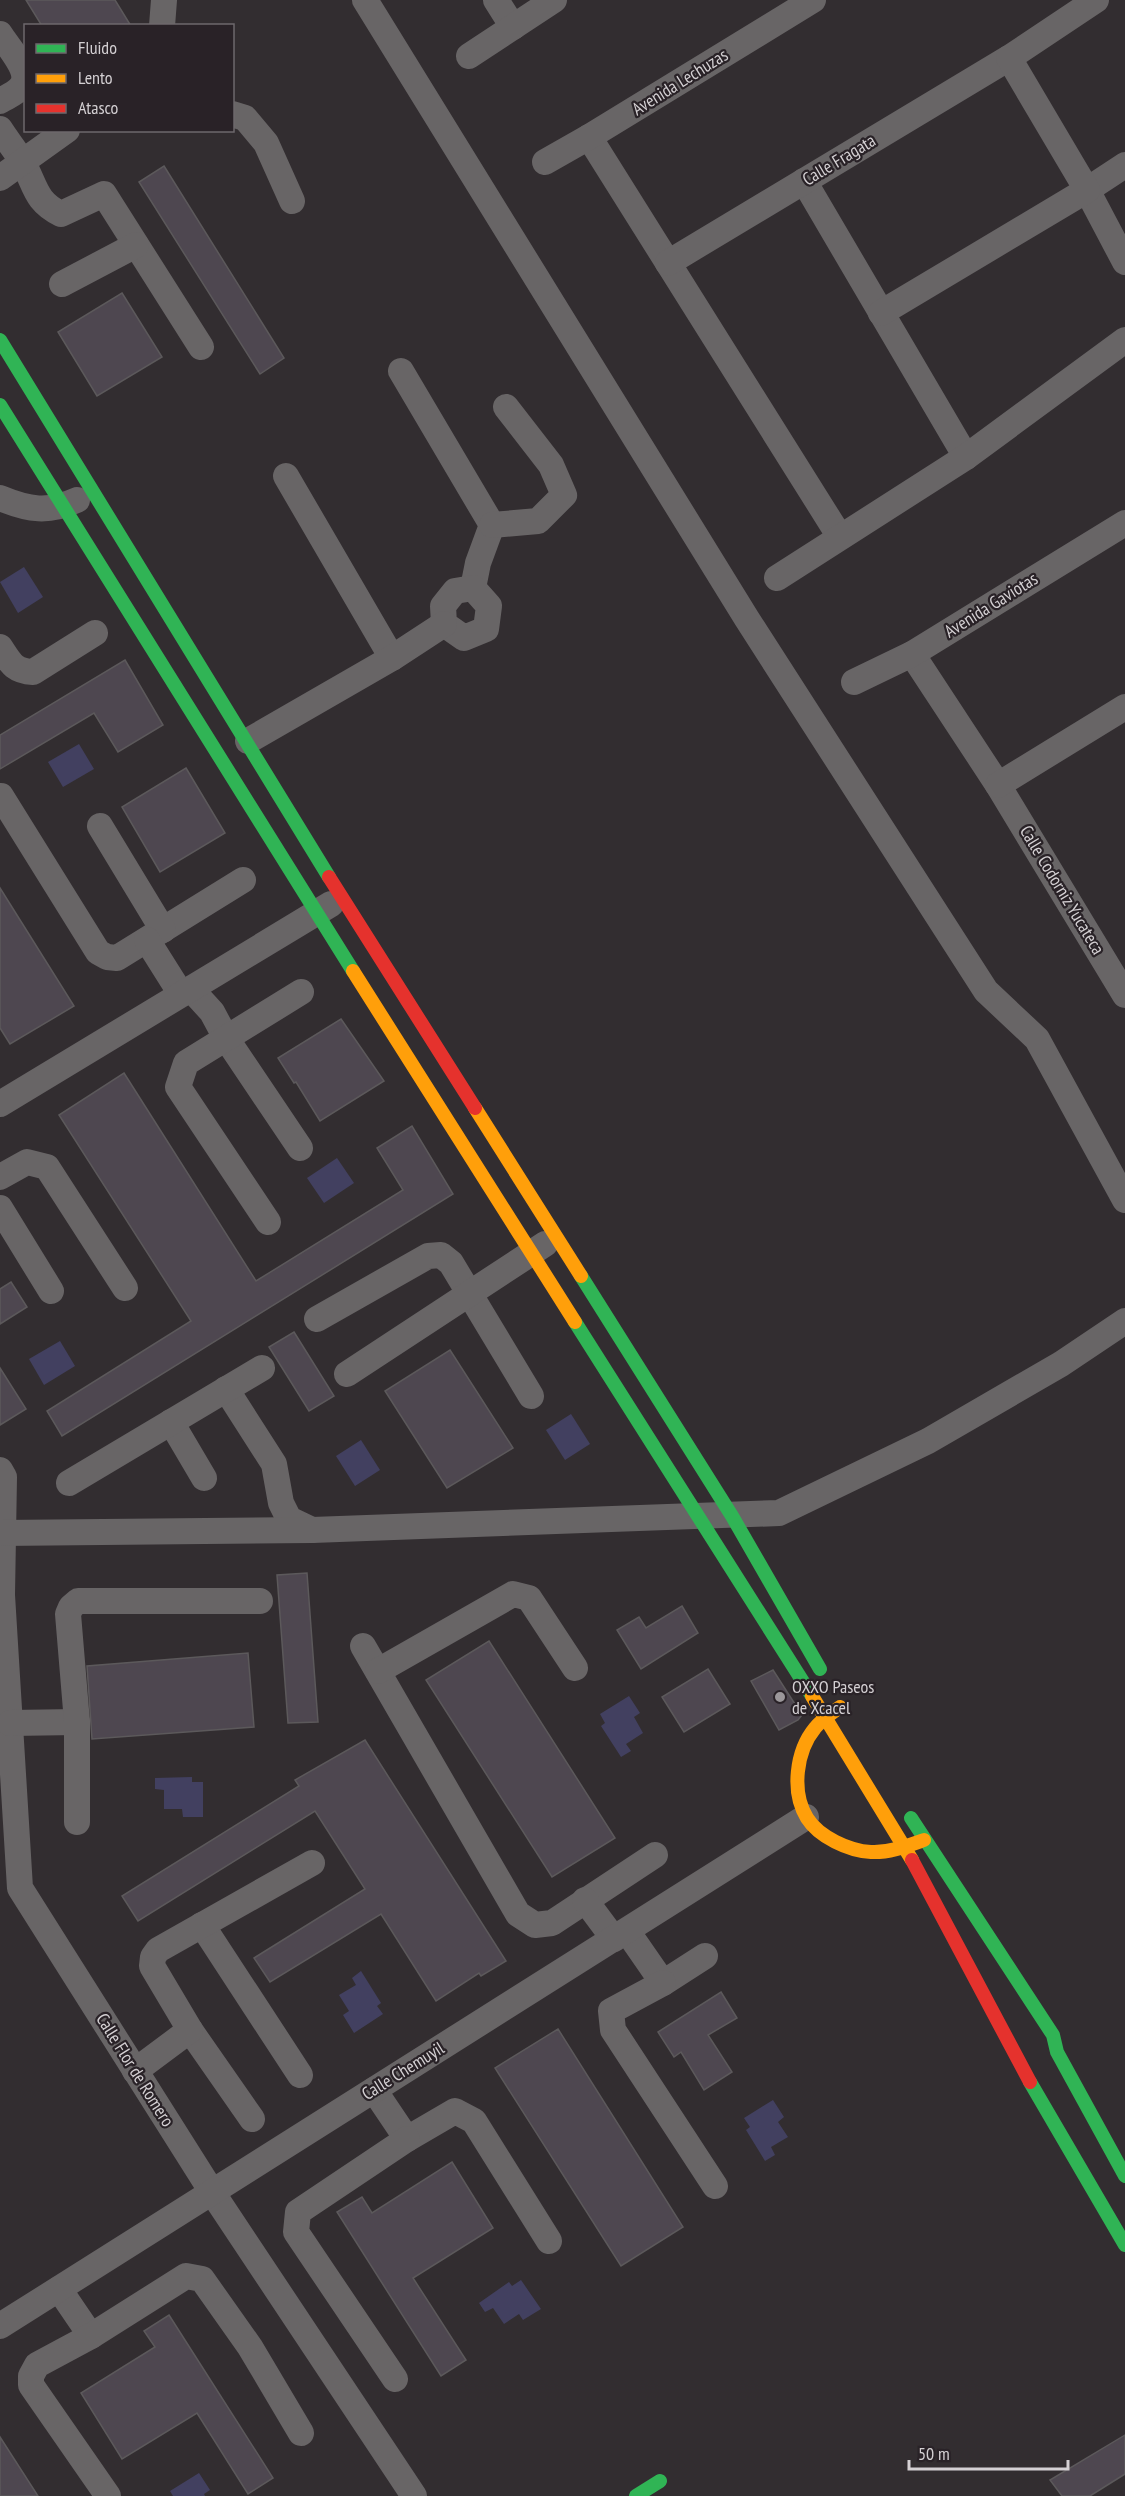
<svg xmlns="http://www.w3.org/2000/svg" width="1125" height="2496" font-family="'PT Sans Narrow',sans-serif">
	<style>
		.water { fill: #424060 }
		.building { fill: #4e4750; stroke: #5c595b; stroke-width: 1.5 }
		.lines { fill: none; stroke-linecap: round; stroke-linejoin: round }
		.street { stroke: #686566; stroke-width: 26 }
		.fast { stroke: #30b455; stroke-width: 14 }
		.slow { stroke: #ff9f0a; stroke-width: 14 }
		.jam { stroke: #e5322d; stroke-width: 14 }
		.poi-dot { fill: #9b979a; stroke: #292227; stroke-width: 2 }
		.labels { text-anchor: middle; stroke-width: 4.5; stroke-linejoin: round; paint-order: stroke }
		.street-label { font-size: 18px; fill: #d4d0d3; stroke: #292227 }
		.poi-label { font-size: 18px; fill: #d4d0d3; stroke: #292227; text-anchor: start }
	</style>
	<rect width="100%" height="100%" fill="#322d30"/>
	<!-- water -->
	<g class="water">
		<polygon points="24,567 43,597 18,613 0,582"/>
		<polygon points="79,744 94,769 63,787 48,762"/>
		<polygon points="337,1158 354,1183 324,1203 307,1178"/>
		<polygon points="60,1341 75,1366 44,1385 29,1359"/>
		<polygon points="571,1414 590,1444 565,1460 546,1430"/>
		<polygon points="361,1440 380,1470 355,1486 336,1456"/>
		<polygon points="629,1696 640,1713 634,1717 643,1733 626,1744 631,1751 621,1757 601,1726 605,1723 600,1714"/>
		<polygon points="192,1777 192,1782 203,1782 203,1817 183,1817 182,1809 164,1809 164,1790 155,1789 155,1778"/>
		<polygon points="361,1971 381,2003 377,2006 383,2014 354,2033 343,2015 349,2011 339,1995 356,1985 352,1978"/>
		<polygon points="773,2100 784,2117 778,2122 788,2137 771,2147 775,2155 765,2161 746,2130 750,2127 744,2118"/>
		<polygon points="521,2280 541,2309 523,2320 519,2314 504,2324 493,2308 485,2312 479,2303 509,2282 512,2286"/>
		<polygon points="199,2473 210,2490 204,2494 205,2496 173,2496 170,2491"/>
	</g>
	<!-- building -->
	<g class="building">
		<polygon points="26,0 115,0 131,26 42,26"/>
		<polygon points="164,166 284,358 260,374 139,182"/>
		<polygon points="122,293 162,357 97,396 58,332"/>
		<polygon points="125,660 163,725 118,752 94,713 0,769 0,735"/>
		<polygon points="186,768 225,833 160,872 122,807"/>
		<polygon points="0,888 74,1006 10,1044 0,1028"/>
		<polygon points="341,1019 384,1081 320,1121 296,1082 294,1083 278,1058"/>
		<polygon points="124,1073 256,1281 403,1190 377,1148 412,1126 453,1194 62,1436 47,1411 191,1321 59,1115"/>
		<polygon points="11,1282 27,1307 0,1324 0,1289"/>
		<polygon points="294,1332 334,1396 309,1411 269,1347"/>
		<polygon points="450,1350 513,1448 447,1488 385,1391"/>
		<polygon points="0,1368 26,1409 0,1425"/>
		<polygon points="307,1573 318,1722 288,1723 277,1575"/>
		<polygon points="682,1606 698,1633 641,1669 617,1630 639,1617 646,1628"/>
		<polygon points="489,1641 615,1838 552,1877 426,1680"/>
		<polygon points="248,1653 254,1727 92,1739 87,1666"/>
		<polygon points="708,1669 730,1704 684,1732 662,1697"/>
		<polygon points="773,1670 802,1715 798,1720 779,1730 751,1681"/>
		<polygon points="365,1740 506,1961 481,1976 479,1973 436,2001 381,1914 270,1982 254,1958 365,1889 315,1811 138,1921 122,1896 299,1786 295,1780"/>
		<polygon points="721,1992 737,2018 708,2035 732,2072 704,2090 681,2052 674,2057 658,2032"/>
		<polygon points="558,2029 683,2227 621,2266 495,2068"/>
		<polygon points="452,2162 493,2228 413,2278 466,2360 441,2376 337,2212 362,2197 372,2213"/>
		<polygon points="169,2315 273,2478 248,2494 197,2413 122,2459 81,2393 155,2347 144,2331"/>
		<polygon points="1125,2435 1125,2474 1090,2496 1062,2496 1050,2480"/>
		<polygon points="0,2437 38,2496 0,2496"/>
	</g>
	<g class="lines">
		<!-- street -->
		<g class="street">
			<polyline points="365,0 747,619 986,991 1037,1039 1125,1200"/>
			<polyline points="496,0 513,27"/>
			<polyline points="162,26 164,0"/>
			<path d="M0,34C8,47 34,74 20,88C15,94 6,97 0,101"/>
			<polyline points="469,56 554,0"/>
			<polyline points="232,114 245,118 266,143 292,201"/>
			<path d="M0,129C7,140 15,150 22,161C36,185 34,201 61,214L104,194L201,347"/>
			<polyline points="589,137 840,537"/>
			<polyline points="545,162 589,137 813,0"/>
			<polyline points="1125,165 1087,190 1125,262"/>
			<polyline points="0,178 67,130"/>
			<polyline points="804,181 966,457"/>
			<polyline points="668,263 1009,58"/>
			<polyline points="62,284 136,245"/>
			<polyline points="881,313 1087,190 1009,58 1096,0"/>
			<polyline points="401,371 492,525 478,563 473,588"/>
			<polyline points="286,476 392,658"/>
			<path d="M0,498C29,510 48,513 77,500"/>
			<polyline points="492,525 538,521 564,495 551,465 506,407"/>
			<polyline points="777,578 966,457 1125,340"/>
			<polygon points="473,588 489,606 486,629 464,638 444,624 443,606 455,591"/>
			<path d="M0,647C10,662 13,671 33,672L95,633"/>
			<polyline points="912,654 998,785 1125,995"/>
			<polyline points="854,682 912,654 1125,523"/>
			<polyline points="248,741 392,658 444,624"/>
			<polyline points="998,785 1125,707"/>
			<polyline points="1,796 98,952 107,957 117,958 243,880"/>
			<polyline points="100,826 163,930"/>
			<polyline points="147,940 181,994"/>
			<polyline points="191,989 212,1012 226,1038 300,1148"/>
			<polyline points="0,1104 331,904"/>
			<polyline points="0,1177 27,1162 47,1167 125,1288"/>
			<polyline points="0,1208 51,1291"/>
			<polyline points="268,1222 178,1087 186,1063 301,992"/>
			<polyline points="317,1319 428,1256 441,1255 451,1263 531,1396"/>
			<polyline points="347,1374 545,1244"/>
			<polyline points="226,1389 274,1464 281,1503 289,1519 312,1530"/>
			<polyline points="171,1422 204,1478"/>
			<polyline points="0,1470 4,1477 2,1595 20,1888 212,2192 414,2496"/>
			<polyline points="69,1483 262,1368"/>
			<polyline points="0,1533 312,1530 779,1513 928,1441 1061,1364 1125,1321"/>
			<polyline points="363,1646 518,1914 535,1925 552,1923 655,1855"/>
			<polyline points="378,1671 513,1594 529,1598 575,1668"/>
			<polyline points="10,1723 77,1722"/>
			<polyline points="77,1822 77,1722 68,1614 71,1607 78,1601 260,1601"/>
			<polyline points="585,1900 614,1939"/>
			<polyline points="202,1925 300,2075"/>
			<polyline points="627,1931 663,1983 705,1956"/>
			<polyline points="663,1983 611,2011 613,2030 715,2186"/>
			<polyline points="190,2030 252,2119"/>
			<polyline points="135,2071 190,2030 152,1966 153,1957 158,1950 312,1863"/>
			<polyline points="374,2090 407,2139 455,2111 474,2121 549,2241"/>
			<polyline points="59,2289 91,2336"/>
			<polyline points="0,2326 806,1817"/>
			<polyline points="395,2379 296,2232 298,2212 407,2139"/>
			<polyline points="108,2496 31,2385 31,2376 37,2365 91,2336 186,2276 202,2279 250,2347 301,2433"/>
		</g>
		<!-- fast -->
		<g class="fast">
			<polyline points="0,340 329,877"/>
			<polyline points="0,405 353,971"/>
			<polyline points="581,1276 732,1516 820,1669"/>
			<polyline points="575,1322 812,1696"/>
			<polyline points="911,1818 1053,2035 1057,2052 1125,2176"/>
			<polyline points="1030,2082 1125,2245"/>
			<polyline points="636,2496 660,2481"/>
		</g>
		<!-- slow -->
		<g class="slow">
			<polyline points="353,971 575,1322"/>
			<polyline points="475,1108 581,1276"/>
			<polyline points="812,1696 912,1860"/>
			<path d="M840,1707C832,1713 822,1719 815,1728C796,1751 791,1792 807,1818C819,1837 849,1851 871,1852C889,1853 907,1846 924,1840"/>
		</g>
		<!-- jam -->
		<g class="jam">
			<polyline points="329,877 475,1108"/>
			<polyline points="912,1860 1030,2082"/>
		</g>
	</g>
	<!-- markers -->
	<circle class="poi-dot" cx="780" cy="1697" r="6"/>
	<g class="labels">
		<!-- street labels -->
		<g class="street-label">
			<text transform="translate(680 82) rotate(-32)" y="6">Avenida Lechuzas</text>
			<text transform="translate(839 160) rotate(-31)" y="6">Calle Fragata</text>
			<text transform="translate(991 605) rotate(-32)" y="6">Avenida Gaviotas</text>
			<text transform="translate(1062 890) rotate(59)" y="6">Calle Codorniz Yucateca</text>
			<text transform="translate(135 2070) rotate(58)" y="6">Calle Flor de Romero</text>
			<text transform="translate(403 2071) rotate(-32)" y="6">Calle Chemuyil</text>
		</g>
		<!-- poi labels -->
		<g class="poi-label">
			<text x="792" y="1693">OXXO Paseos<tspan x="792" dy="21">de Xcacel</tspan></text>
		</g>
	</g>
	<!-- legend -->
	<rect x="24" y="24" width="210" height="108" fill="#292227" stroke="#6d686c" stroke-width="1.5"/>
	<rect x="36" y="44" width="30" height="9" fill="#30b455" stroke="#6d686c" stroke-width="1.5"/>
	<text x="78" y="54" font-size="18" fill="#d4d0d3">Fluido</text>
	<rect x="36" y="74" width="30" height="9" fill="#ff9f0a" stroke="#6d686c" stroke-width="1.5"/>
	<text x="78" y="84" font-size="18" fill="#d4d0d3">Lento</text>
	<rect x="36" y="104" width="30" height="9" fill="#e5322d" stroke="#6d686c" stroke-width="1.5"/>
	<text x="78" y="114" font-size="18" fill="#d4d0d3">Atasco</text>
	<!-- scale -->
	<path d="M909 2460v9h159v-9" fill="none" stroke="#d4d0d3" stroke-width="3"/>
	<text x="918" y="2460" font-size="18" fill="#d4d0d3" stroke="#292227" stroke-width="4.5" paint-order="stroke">50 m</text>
</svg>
